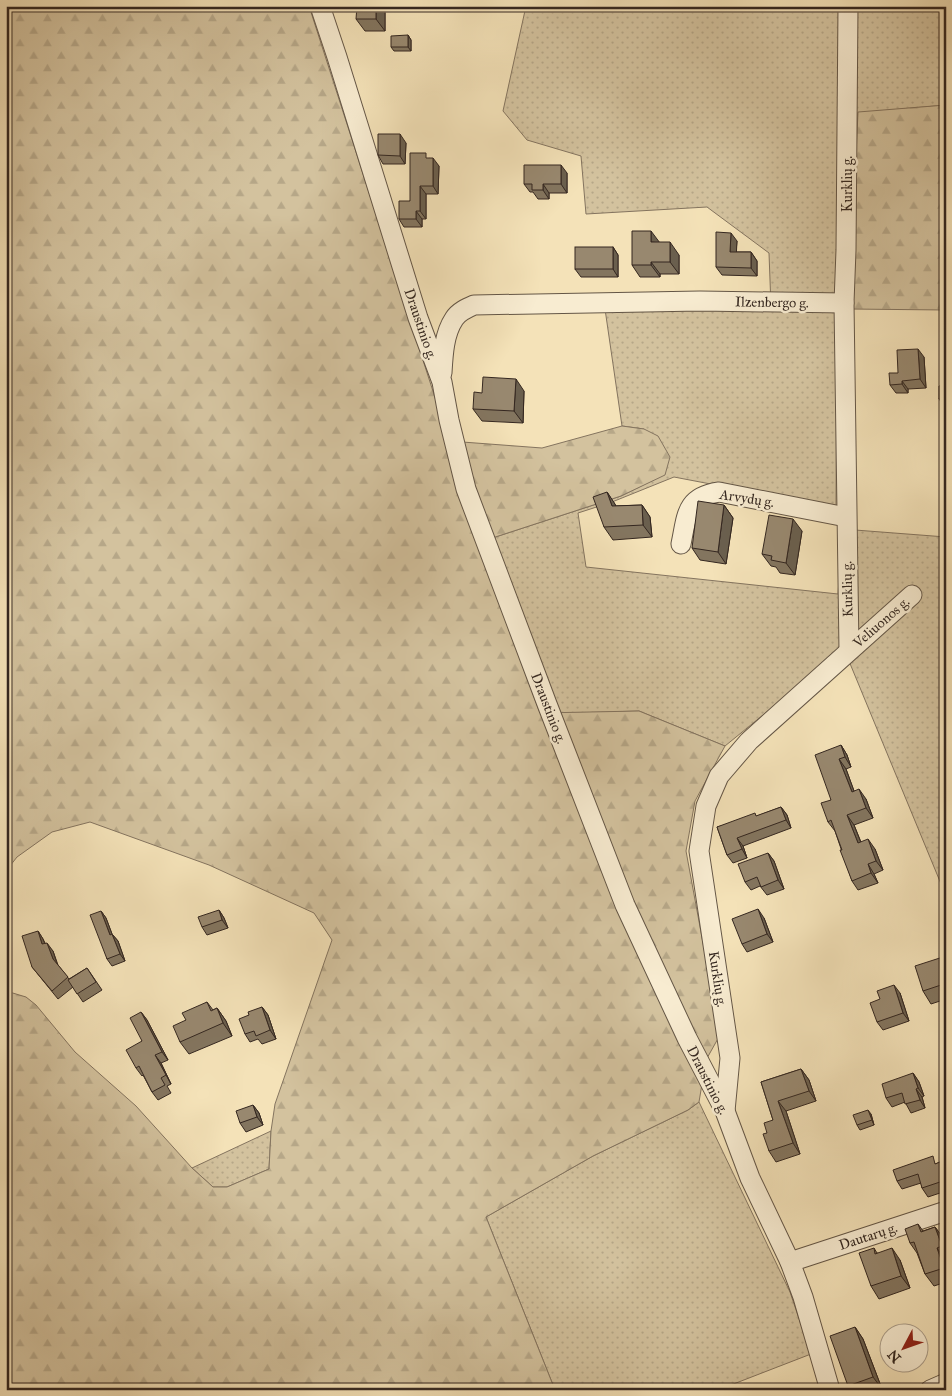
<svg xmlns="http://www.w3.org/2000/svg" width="952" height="1396" font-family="'IM FELL Great Primer',serif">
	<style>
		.grass { fill: url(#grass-dots); stroke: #84745f }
		.forest { fill: url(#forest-firs); stroke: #84745f }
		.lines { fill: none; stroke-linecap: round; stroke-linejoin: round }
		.minor-casing { stroke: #645646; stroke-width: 21 }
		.minor { stroke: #f8ecd1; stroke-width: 19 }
		.wall { fill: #83755f; stroke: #342720 }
		.shaded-wall { fill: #6a5f4e; stroke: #342720 }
		.building { fill: #98886f; stroke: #342720 }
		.labels { text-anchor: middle; stroke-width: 5; stroke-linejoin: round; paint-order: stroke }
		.street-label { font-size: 14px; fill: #342720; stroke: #f8ecd1 }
	</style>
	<defs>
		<pattern id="grass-dots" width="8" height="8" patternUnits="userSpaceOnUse" patternTransform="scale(1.25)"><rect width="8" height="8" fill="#d3c29e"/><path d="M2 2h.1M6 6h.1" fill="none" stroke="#b6a788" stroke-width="1.8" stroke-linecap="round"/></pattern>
		<pattern id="forest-firs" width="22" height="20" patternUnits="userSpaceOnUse" patternTransform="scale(1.25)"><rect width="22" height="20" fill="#d3c29e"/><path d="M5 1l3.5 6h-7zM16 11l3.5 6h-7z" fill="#b6a788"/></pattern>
	</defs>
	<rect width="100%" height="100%" fill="#f4e2b8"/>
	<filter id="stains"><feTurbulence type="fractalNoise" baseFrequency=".004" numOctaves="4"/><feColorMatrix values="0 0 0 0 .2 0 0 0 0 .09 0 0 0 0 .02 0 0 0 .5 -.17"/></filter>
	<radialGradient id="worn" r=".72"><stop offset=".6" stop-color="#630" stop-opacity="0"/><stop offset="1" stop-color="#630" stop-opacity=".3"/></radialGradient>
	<!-- grass -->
	<g class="grass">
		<polygon points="526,6 946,6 946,105 858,113 849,309 837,309 836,508 674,477 612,502 578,513 586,567 838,594 842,529 946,537 946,896 844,649 725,746 639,711 540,714 477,543 621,496 665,474 644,429 622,426 605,309 771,307 769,253 707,207 586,214 581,156 527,140 503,111"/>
		<polygon points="699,1102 790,1292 811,1354 718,1390 555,1390 486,1217 593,1156 688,1110"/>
		<polygon points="271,1131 269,1169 227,1187 213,1187 192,1168"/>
	</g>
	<!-- forest -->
	<g class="forest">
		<polygon points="6,6 309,6 449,441 542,448 622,426 644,429 658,436 670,457 665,475 621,496 477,543 540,713 639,711 725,746 695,801 686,851 720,1035 706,1060 699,1102 688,1110 593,1156 486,1217 555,1390 6,1390 6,991 26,997 36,1005 75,1052 136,1106 192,1168 213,1187 227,1187 269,1169 271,1131 275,1104 332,940 314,913 209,865 90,822 52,832 17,857 6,871"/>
		<polygon points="946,105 946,310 849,309 858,112"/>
	</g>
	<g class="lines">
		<!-- minor casing -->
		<g class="minor-casing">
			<g id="minor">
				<polyline points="320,6 337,57 418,318 442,382 449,420 466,489 547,704 625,905 687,1038 725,1111 750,1178 790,1262 803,1297 830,1390"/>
				<polyline points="848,6 846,250 844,303 849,650"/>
				<path d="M442,373C443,355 444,334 454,319C458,312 467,308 474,305L700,301L844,303"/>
				<path d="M681,544C687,516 685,497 719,492L846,517"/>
				<polyline points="725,1111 730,1058 699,851 706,806 719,776 749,741 912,595"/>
				<polyline points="790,1262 946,1211"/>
				<polyline points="930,1390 946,1383"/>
			</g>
		</g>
		<!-- minor -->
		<use href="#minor" class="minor"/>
	</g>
	<!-- wall -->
	<g class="wall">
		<polygon points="385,6 385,31 365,31 356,19"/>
		<polygon points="408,35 411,40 411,51 394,51 391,47"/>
		<polygon points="406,143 405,164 383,164 378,155"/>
		<polygon points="429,158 439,166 438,194 426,194 426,219 422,219 422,227 404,227 399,219 410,201"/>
		<polygon points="567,173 567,193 549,193 549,199 538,199 533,192 530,192 524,184"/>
		<polygon points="737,241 736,252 751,252 757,261 757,276 722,275 716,267"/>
		<polygon points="613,247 618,255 618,277 581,277 575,269"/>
		<polygon points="679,255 679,274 660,274 660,277 640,277 632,265"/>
		<polygon points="924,357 926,388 908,389 908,393 896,393 890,385 898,373"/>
		<polygon points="946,385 946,403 942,403 939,399"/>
		<polygon points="524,391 523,423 482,421 473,409 482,393"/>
		<polygon points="607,492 616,506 642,505 650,517 652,537 613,540 604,527"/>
		<polygon points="724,505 733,518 726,564 700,560 692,548"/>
		<polygon points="802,531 795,575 780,573 776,567 771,566 762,554"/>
		<polygon points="841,745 847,755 851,767 846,769 854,791 866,799 873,818 854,825 861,842 875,849 883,870 874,874 878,883 858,890 852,881 835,831 828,822 831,800"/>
		<polygon points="781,807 787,815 791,828 743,846 747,858 733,863 727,855 717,827 757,816"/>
		<polygon points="768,853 774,861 784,889 767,895 760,886 751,890 745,882"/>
		<polygon points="219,910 224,918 228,928 207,935 202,927"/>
		<polygon points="101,911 106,918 112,934 118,941 125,961 112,966 107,959"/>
		<polygon points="764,918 773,942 747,952 742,944"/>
		<polygon points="38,931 43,939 45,943 53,951 58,965 69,979 87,968 102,990 83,1002 73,987 58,999 32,967"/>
		<polygon points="946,956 946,999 931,1004 923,991"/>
		<polygon points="900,993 909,1021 883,1030 877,1022"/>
		<polygon points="207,1002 213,1010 217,1008 226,1021 232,1036 189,1054 180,1042 186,1020"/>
		<polygon points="262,1007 268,1015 276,1039 262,1044 258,1039 250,1042 245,1034 249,1015"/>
		<polygon points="141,1012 147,1020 168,1060 161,1063 171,1084 167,1086 171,1093 158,1100 152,1092 143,1075 142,1076 136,1068 142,1041"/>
		<polygon points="801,1069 809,1080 816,1101 786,1111 800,1154 776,1162 769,1151 767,1133 773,1120 761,1082"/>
		<polygon points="913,1073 919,1082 924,1096 922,1097 925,1108 911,1113 905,1102 892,1107 886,1098"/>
		<polygon points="253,1105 259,1113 263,1125 246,1132 240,1123"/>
		<polygon points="871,1114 874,1125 860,1130 857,1125"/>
		<polygon points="940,1162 946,1172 946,1191 928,1197 922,1188 921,1183 902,1189 897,1181"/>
		<polygon points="918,1224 923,1231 935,1227 944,1239 946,1244 946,1282 934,1286 925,1274 917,1253 910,1243"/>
		<polygon points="874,1248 877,1253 900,1260 910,1288 879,1299 871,1286"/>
		<polygon points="855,1327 863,1339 882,1389 851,1390 848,1386"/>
	</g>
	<!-- shaded-wall -->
	<g class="shaded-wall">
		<polygon points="376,6 385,6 385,31 376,19"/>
		<polygon points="408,35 411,40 411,51 408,47"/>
		<polygon points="400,134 406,143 405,164 400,156"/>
		<polygon points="433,158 439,166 438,194 433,186"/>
		<polygon points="561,165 567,173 567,193 561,184"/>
		<polygon points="543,184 549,193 549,199 543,190"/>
		<polygon points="420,186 426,194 426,219 420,211"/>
		<polygon points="416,211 422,219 422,227 416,219"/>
		<polygon points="651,231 660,243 651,242"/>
		<polygon points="731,233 737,241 736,260 730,252"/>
		<polygon points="670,242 679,255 679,274 670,262"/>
		<polygon points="613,247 618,255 618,277 613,269"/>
		<polygon points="751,252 757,261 757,276 751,268"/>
		<polygon points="651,262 660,274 660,277 651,265"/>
		<polygon points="918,349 924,357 926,388 920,379"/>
		<polygon points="516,379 524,391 523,423 514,411"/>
		<polygon points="902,381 908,389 908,393 902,384"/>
		<polygon points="607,492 615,504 620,519 612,506"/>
		<polygon points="642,505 650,517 652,537 643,525"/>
		<polygon points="724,505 733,518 726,564 718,552"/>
		<polygon points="793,519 802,531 795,575 786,563"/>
		<polygon points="841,745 847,755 851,767 845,757"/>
		<polygon points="839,759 846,769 858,802 852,792"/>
		<polygon points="859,789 866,799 873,818 866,808"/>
		<polygon points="781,807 787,815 791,828 786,820"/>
		<polygon points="847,815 854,825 865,853 858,843"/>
		<polygon points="737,838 743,846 747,858 742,849"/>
		<polygon points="868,839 875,849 883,870 876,861"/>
		<polygon points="768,853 774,861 784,889 778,880"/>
		<polygon points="868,864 874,874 878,883 871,873"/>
		<polygon points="758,909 764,918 773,942 767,934"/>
		<polygon points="219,910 224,918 228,928 222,920"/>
		<polygon points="101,911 106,918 115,942 110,935"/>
		<polygon points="38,931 43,939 48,952 42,944"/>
		<polygon points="112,934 118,941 125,961 120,954"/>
		<polygon points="47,943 53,951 58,967 53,959"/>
		<polygon points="894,985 900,993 909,1021 903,1013"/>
		<polygon points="262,1007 268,1015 276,1039 270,1030"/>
		<polygon points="217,1008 226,1021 232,1036 223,1023"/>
		<polygon points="141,1012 147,1020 168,1060 162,1052"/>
		<polygon points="155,1055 161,1063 171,1084 166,1075"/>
		<polygon points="801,1069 809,1080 816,1101 809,1091"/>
		<polygon points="913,1073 919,1082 924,1096 918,1088"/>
		<polygon points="916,1089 922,1097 925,1108 920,1100"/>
		<polygon points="778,1101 786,1111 800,1154 793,1143"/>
		<polygon points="253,1105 259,1113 263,1125 257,1117"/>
		<polygon points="868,1110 871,1114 874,1125"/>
		<polygon points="940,1162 945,1171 946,1181"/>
		<polygon points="935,1227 944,1239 946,1244 946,1251 942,1246"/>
		<polygon points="892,1248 900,1260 910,1288 901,1276"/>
		<polygon points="937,1248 945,1260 946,1270 944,1268"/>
		<polygon points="855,1327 863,1339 882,1389 873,1377"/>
	</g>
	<!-- building -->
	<g class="building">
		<polygon points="357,6 376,6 376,19 356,19"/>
		<polygon points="408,35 408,47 391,47 391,36"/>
		<polygon points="378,134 400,134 400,156 378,155"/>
		<polygon points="410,153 426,153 426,158 433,158 433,186 420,186 420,211 416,211 416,219 399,219 399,201 410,201"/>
		<polygon points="524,165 561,165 561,184 543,184 543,190 532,190 532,184 524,184"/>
		<polygon points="632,231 651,231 651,242 670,242 670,262 651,262 651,265 632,265"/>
		<polygon points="716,232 731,233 730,252 751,252 751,268 716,267"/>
		<rect x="575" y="247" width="38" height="22"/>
		<polygon points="918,349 920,379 902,381 902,384 890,385 889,373 898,373 897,350"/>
		<polygon points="483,377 516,379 514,411 473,409 474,392 482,393"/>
		<polygon points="946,385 946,398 939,399 939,386"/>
		<polygon points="607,492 612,506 642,505 643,525 604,527 593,497"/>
		<polygon points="698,501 724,505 718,552 692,548"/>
		<polygon points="769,515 793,519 786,563 771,560 772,556 762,554"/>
		<polygon points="841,745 845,757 839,759 852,792 859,789 866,808 847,815 858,843 868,839 876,861 868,864 871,873 852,881 840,850 842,850 831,820 828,822 821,803 831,800 815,755"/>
		<polygon points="781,807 786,820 737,838 742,849 727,855 717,827 755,813 756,816"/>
		<polygon points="768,853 778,880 761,887 757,877 745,882 738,864"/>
		<polygon points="758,909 767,934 742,944 732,919"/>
		<polygon points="219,910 222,920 202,927 198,917"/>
		<polygon points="101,911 110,935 112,934 120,954 107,959 90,915"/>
		<polygon points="38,931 42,944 47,943 53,959 68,977 52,991 32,967 22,936"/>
		<polygon points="946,956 946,991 944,984 923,991 915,966"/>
		<polygon points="87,968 96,982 77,994 68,980"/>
		<polygon points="894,985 903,1013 877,1022 870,1003 880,999 877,991"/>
		<polygon points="207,1002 211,1011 217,1008 223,1023 180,1042 173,1026 186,1020 182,1013"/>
		<polygon points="262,1007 270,1030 256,1036 254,1031 245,1034 239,1019 249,1015 248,1012"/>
		<polygon points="141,1012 162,1052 155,1055 166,1075 161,1078 165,1085 152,1092 139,1066 136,1068 126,1050 142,1041 130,1018"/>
		<polygon points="801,1069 809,1091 778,1101 793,1143 769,1151 763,1134 767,1133 764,1123 773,1120 761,1082"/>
		<polygon points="913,1073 918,1088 916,1089 920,1100 905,1104 902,1093 886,1098 882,1084"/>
		<polygon points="253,1105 257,1117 240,1123 236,1111"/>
		<polygon points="868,1110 872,1120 857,1125 853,1115"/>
		<polygon points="933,1156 935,1164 940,1162 946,1180 922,1188 918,1174 897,1181 893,1170"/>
		<polygon points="918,1224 921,1232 935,1227 942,1246 937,1248 944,1268 925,1274 914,1242 910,1243 905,1229"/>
		<polygon points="874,1248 875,1254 892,1248 901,1276 871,1286 859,1253"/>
		<polygon points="855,1327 873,1377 848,1386 830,1336"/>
		<polygon points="781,1385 783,1390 768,1390"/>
	</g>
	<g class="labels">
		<!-- street labels -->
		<g class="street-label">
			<text transform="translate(847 184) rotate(-90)" y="5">Kurklių g.</text>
			<text transform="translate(772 302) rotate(1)" y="5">Ilzenbergo g.</text>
			<text transform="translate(421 324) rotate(71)" y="5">Draustinio g.</text>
			<text transform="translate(747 498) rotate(9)" y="5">Arvydų g.</text>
			<text transform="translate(847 589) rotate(-91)" y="5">Kurklių g.</text>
			<text transform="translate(881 622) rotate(-41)" y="5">Veliuonos g.</text>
			<text transform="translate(549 708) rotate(69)" y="5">Draustinio g.</text>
			<text transform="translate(718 979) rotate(81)" y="5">Kurklių g.</text>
			<text transform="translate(708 1080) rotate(63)" y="5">Draustinio g.</text>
			<text transform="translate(868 1236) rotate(-18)" y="5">Dautarų g.</text>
		</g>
	</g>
	<!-- margin -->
	<rect width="952" height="1396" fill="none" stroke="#f4e2b8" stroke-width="25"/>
	<rect x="8" y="8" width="937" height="1381" fill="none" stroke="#342720" stroke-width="2.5"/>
	<rect x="12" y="12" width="927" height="1371" fill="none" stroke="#342720"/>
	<!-- north arrow -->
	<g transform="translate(904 1348) rotate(229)"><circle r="24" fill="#f8ecd1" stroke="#aa9d8a"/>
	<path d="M0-4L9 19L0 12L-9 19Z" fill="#8f2418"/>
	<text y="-8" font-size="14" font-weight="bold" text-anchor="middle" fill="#342720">N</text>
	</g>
	<rect width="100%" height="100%" filter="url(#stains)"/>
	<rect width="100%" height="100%" fill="url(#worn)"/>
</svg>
